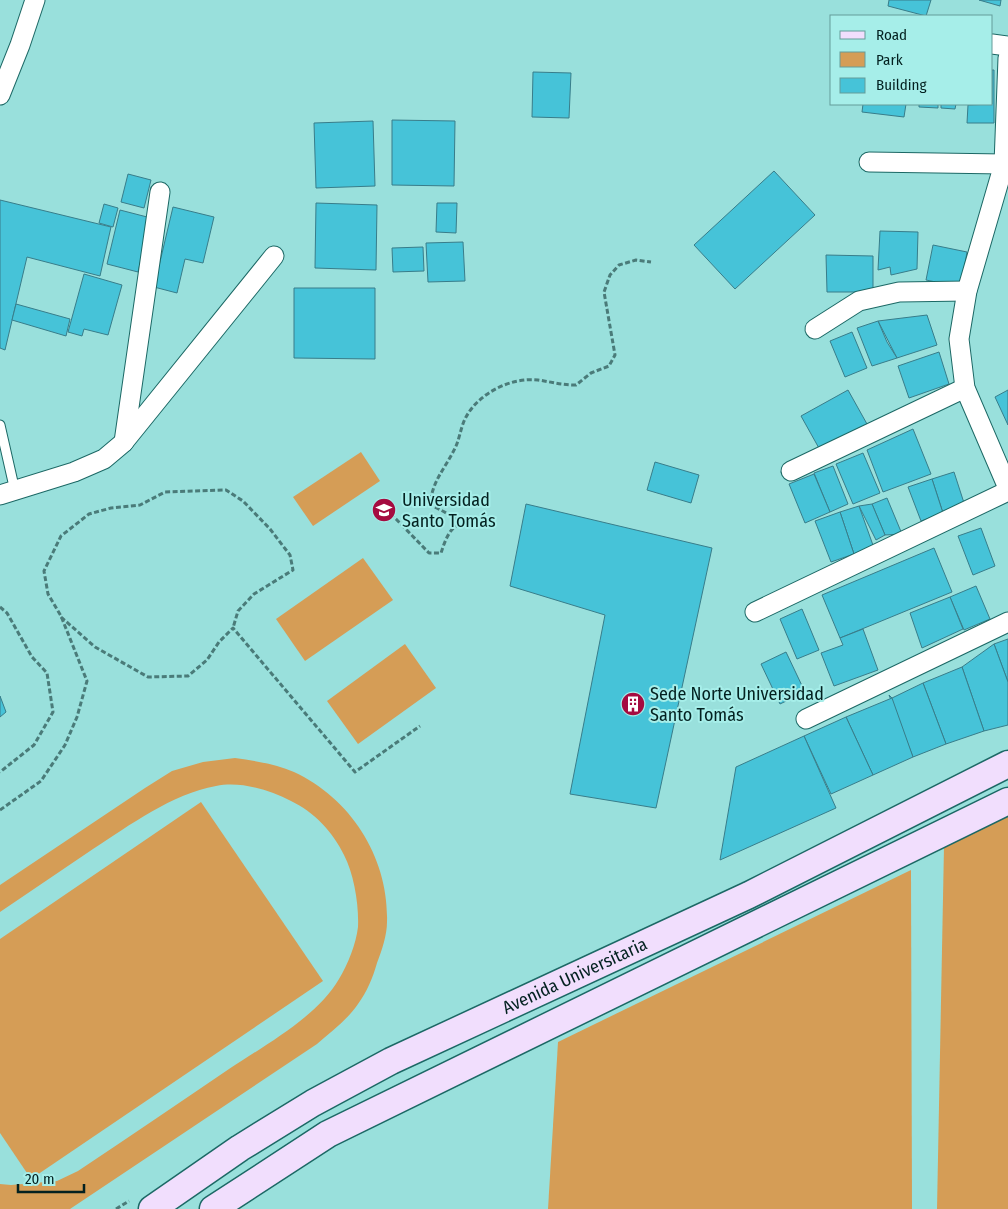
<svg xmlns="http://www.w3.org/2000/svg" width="1008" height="1209" font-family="'Fira Sans Condensed',sans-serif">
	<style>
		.green { fill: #d59d56 }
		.building { fill: #46c3d8; stroke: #387d8a }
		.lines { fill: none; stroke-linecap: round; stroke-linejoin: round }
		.lane-casing { stroke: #1c6865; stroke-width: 11 }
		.street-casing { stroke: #1c6865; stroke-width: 21 }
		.secondary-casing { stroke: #1c6865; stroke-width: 29 }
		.path { stroke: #4a7b79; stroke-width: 3; stroke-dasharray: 5 2.5; stroke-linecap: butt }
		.lane { stroke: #fff; stroke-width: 9 }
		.street { stroke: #fff; stroke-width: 19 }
		.secondary { stroke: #f1defd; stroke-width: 26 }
		.labels { text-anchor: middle; stroke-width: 4; stroke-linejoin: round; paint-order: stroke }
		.poi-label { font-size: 18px; fill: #032120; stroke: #a6eee9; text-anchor: start }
		.street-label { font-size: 18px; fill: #032120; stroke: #a6eee9 }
	</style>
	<rect width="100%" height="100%" fill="#99e0dc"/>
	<!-- green -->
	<g class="green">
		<polygon points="361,452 380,481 313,526 293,497"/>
		<polygon points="363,558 393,600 305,661 276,619"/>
		<polygon points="405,644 436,688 358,744 327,701"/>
		<path d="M235,758C256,761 275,764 294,772C352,799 389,859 387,922C387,935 382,950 377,963C373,977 367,992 358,1004C347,1020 331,1032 317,1044L70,1209H0V1184L11,1185L57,1181L78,1171C129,1137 179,1103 229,1069C265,1045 317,1017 339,979C348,964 356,944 358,927C359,905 354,874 344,855C333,832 314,812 291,801C269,790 241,781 216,786C172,794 130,825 93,849C62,870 31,891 0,912V885L145,788L172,771L203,762Z"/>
		<polygon points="201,802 323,981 31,1179 0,1133 0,939"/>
		<polygon points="1008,816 1008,1209 937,1209 944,846"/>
		<polygon points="911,870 912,1209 548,1209 558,1042"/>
	</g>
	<!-- building -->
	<g class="building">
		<polygon points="889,0 931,0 926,16 888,6"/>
		<polygon points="979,0 1001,0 1000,6"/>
		<polygon points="992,70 994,70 994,123 967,123 968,105 992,104"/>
		<polygon points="533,72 571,73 569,118 532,117"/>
		<polygon points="863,104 906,104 904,117 862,112"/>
		<polygon points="919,104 938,104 938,108 919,107"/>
		<polygon points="941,104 956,104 955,109 941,108"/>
		<polygon points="392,120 455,121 454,186 392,185"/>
		<polygon points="373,121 375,186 316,188 314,123"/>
		<polygon points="774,171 815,215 735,289 694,245"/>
		<polygon points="128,174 151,180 144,208 121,202"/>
		<polygon points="0,200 111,227 100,276 27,257 5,350 0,348"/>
		<polygon points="316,203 377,205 376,270 315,268"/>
		<polygon points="437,203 457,203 456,233 436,232"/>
		<polygon points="104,204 118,208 113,227 99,223"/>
		<polygon points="173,207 214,217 203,263 185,259 177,293 154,287"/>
		<polygon points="120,210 151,218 138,272 107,264"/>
		<polygon points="880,231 918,232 917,269 891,275 890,267 878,270"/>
		<polygon points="463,242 465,281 428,282 426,243"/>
		<polygon points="933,245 967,252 961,287 926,280"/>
		<polygon points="423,247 424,271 393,272 392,248"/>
		<polygon points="826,255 873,256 873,292 827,292"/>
		<polygon points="84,274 122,285 108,335 84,329 82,336 68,332"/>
		<polygon points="294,288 375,288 375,359 294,358"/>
		<polygon points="16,304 70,319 66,336 12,320"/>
		<polygon points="927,315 937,345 897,358 878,321"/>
		<polygon points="878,321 887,342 897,358 872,366 857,328"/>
		<polygon points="852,332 867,368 845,377 830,341"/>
		<polygon points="939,352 949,384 909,398 898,366"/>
		<polygon points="848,390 867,424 820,450 801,416"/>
		<polygon points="1008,390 1008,425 995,397"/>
		<polygon points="913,429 931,474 883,492 867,450"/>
		<polygon points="863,453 880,493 853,504 836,464"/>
		<polygon points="655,462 699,475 691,503 647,490"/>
		<polygon points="833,466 848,504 830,512 814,473"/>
		<polygon points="954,472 965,506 943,513 932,479"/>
		<polygon points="814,474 830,512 805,523 789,484"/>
		<polygon points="932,479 943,513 921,521 908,487"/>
		<polygon points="887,498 902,534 885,535 872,504"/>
		<polygon points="526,504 712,548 656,808 570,794 605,615 510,586"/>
		<polygon points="872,504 885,535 876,540 859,506"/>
		<polygon points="859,506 874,548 854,554 840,512"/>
		<polygon points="840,512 854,554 831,562 815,521"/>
		<polygon points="981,528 995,566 973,575 958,536"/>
		<polygon points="934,548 952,592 840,638 822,595"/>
		<polygon points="976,586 990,619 964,630 950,597"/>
		<polygon points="950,597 963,629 922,648 910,613"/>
		<polygon points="802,609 819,650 797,659 780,619"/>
		<polygon points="863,629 878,670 834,686 821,653 843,645 840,638"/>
		<polygon points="1008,639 1008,682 994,644"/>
		<polygon points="994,644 1008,682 1008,725 984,731 962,667"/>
		<polygon points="786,652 805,692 780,704 761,664"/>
		<polygon points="962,667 984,731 946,744 923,683"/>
		<polygon points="923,683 946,744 913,757 889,695 892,698"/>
		<polygon points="0,696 6,712 0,717"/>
		<polygon points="892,698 913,757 873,775 846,717"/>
		<polygon points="846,717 873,775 831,794 804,736"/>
		<polygon points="804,736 836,808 720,860 736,767"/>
	</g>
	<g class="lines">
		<!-- lane casing -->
		<g class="lane-casing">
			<polyline id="lane" points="0,425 15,491"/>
		</g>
		<!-- street casing -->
		<g class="street-casing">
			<g id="street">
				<polyline points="992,44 1008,46"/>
				<polyline points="1008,58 1004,164 967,291 959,339 965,388 1008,488"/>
				<polyline points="0,95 20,45 35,0"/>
				<polyline points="869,162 1004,164"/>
				<polyline points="815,329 859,301 899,292 967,291"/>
				<polyline points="124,442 160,192"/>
				<polyline points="791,471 965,388"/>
				<polyline points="0,495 74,472 104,459 123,443 274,256"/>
				<polyline points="755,612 1008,491"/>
				<polyline points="806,719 1008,622"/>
			</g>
		</g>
		<!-- secondary casing -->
		<g class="secondary-casing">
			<g id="secondary">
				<path id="s1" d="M152,1209L240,1148L313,1103L391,1061L749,895L1008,764"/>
				<polyline points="213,1209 328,1134 1008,801"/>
			</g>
		</g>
		<!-- path -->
		<g class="path">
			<path d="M379,504L396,519L429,553H441C445,541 450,524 465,523"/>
			<path d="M466,523C453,518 443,510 430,505C432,480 446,468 456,446C460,437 461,426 466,417C479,393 511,377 538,380C552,382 561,385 576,385L591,373L609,366L615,355L604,292L610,275L619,265L636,260L651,262"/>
			<polyline points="0,607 7,613 32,657 47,673 53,712 34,745 0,772"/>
			<polyline points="61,617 95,647 148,677 188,676 207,660 219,642 233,628 355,772 420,726"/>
			<polyline points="0,810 41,781 65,745 77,717 87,681 61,616 48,594 44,571 61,536 89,514 111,508 140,505 165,492 226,490 243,501 270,529 290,555 293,570 254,594 238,611 233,628"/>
			<polyline points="116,1209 129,1201"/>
		</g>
		<!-- lane -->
		<use href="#lane" class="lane"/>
		<!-- street -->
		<use href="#street" class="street"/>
		<!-- secondary -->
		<use href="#secondary" class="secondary"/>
	</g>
	<!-- icons -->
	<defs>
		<g id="university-disc" transform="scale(1.25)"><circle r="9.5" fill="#a50b40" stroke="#a6eee9"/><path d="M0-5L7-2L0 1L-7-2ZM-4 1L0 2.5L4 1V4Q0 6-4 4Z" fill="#fff"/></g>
		<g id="building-disc" transform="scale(1.25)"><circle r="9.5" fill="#a50b40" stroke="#a6eee9"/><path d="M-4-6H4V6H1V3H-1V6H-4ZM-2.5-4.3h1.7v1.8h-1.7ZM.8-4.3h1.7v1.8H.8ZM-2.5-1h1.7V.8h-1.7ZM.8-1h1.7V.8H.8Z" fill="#fff"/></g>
	</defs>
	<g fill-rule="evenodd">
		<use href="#university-disc" x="384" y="510"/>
		<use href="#building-disc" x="633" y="704"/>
	</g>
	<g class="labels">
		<!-- poi labels -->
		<g class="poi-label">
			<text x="402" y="506">Universidad<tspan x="402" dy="21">Santo Tomás</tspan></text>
			<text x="650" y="700">Sede Norte Universidad<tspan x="650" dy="21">Santo Tomás</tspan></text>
		</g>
		<!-- street labels -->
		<g class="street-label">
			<text dy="6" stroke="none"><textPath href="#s1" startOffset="484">Avenida Universitaria</textPath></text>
		</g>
	</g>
	<!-- legend -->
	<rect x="830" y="15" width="162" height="90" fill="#a6eee9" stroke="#659c99"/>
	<rect x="840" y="31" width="25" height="8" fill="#f1defd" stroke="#659c99"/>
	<text x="876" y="40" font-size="15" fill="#032120">Road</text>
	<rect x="840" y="52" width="25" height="15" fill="#d59d56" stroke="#659c99"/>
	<text x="876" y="65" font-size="15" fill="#032120">Park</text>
	<rect x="840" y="78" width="25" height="15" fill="#46c3d8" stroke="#659c99"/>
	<text x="876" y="90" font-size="15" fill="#032120">Building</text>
	<!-- scale -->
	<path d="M18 1184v8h66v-8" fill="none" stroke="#032120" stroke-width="2.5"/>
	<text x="25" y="1184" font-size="15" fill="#032120" stroke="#a6eee9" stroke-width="4" paint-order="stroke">20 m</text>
</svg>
